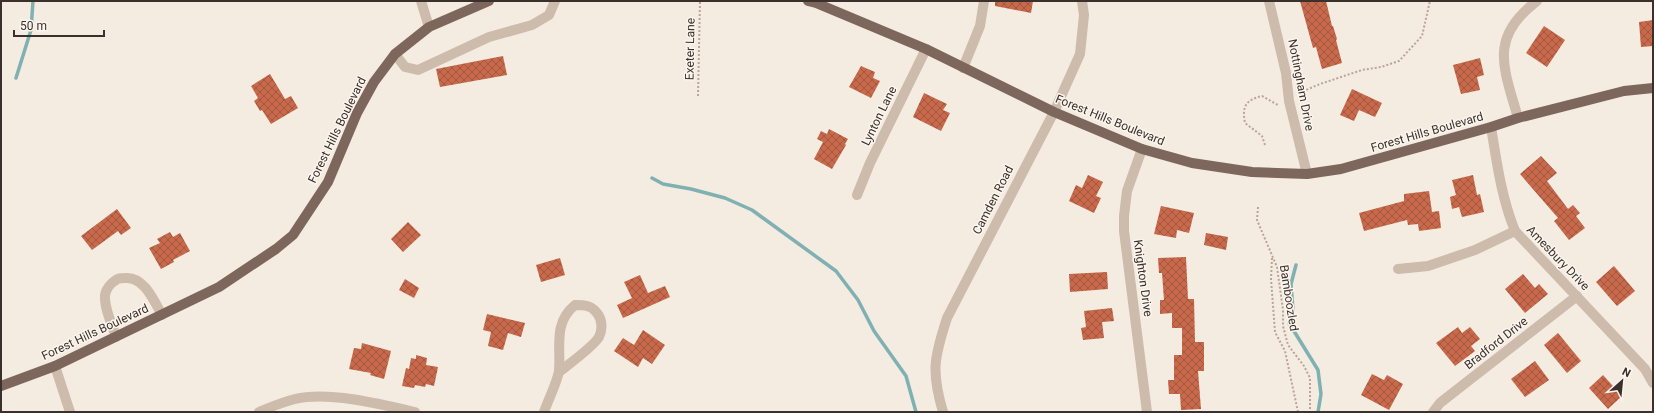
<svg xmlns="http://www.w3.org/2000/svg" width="1654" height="413" font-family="Roboto,sans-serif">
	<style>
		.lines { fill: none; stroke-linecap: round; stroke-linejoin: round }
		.stream { stroke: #7fb0b2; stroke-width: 3.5 }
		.building { fill: url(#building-cross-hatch) }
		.path { stroke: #b9a596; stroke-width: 2; stroke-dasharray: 2 2; stroke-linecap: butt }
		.minor { stroke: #cdbbac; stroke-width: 10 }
		.major { stroke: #7d675c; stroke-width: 10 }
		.labels { text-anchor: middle; stroke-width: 3; stroke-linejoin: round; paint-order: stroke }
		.street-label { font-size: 12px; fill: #3b302b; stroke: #fbf5ee }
	</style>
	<defs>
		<pattern id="building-cross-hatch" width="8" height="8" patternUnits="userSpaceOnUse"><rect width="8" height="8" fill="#c8694b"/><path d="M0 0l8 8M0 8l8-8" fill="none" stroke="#a4573f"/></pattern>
	</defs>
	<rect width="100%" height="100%" fill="#f4ebe1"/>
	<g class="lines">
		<!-- stream -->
		<g class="stream">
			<polyline points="16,78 31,30 33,1"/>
			<polyline points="652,178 663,184 691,189 725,198 752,210 836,271 858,300 874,331 906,376 916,412"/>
			<polyline points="1296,265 1291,284 1293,311 1289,323 1318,370 1321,394 1318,412"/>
		</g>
	</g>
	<!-- building -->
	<g class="building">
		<polygon points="995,1 1033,1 1031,13 995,6"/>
		<polygon points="1300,1 1326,1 1332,26 1333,26 1337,39 1336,40 1342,63 1322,69 1316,47 1313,48"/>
		<polygon points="1653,20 1653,46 1641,47 1639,22"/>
		<polygon points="1544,26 1565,40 1547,67 1526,53"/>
		<polygon points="503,56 507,75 440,87 436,69"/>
		<polygon points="1480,58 1484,75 1477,77 1480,90 1461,94 1453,65"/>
		<polygon points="861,66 875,72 873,78 880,81 871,98 849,87"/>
		<polygon points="270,74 285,99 291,96 298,108 271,124 262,110 260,111 254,101 258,98 251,86"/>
		<polygon points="1352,89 1382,103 1375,117 1359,110 1354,121 1340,115"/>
		<polygon points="924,93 947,104 943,110 950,113 941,131 913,117"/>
		<polygon points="829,129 848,139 845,144 846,145 832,169 814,159 823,142 817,139 821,131 827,134"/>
		<polygon points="1541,156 1557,173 1547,181 1568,209 1573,205 1580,213 1576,216 1585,228 1569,240 1554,221 1558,218 1520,174"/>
		<polygon points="1088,175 1103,182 1096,196 1101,198 1094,213 1069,201 1076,185 1082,188"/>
		<polygon points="1473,175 1477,195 1480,194 1484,212 1462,217 1459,207 1452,209 1450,197 1456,195 1452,180"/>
		<polygon points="1429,191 1432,212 1439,211 1441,228 1419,231 1418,224 1408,225 1407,220 1364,231 1359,213 1404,201 1404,194"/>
		<polygon points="1161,206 1194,213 1189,233 1177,230 1176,238 1154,234"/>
		<polygon points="117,209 131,228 121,235 118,231 92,250 81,236"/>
		<polygon points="408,222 421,235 403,252 391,239"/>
		<polygon points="170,232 173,237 180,233 190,251 173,260 174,262 161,269 149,248 160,243 157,239"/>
		<polygon points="1206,233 1228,237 1226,250 1204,245"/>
		<polygon points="1186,257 1188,299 1194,299 1195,342 1204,342 1204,371 1198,371 1201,409 1181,410 1180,394 1169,394 1168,380 1174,380 1174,355 1182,355 1182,328 1172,328 1172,313 1160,314 1160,300 1164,300 1162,273 1159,273 1158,258"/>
		<polygon points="560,258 565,275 541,282 536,265"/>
		<polygon points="1614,266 1635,291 1617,306 1596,282"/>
		<polygon points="1107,272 1108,289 1070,292 1069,274"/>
		<polygon points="1523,274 1535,288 1539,284 1548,294 1525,313 1505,289"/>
		<polygon points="640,275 648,293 665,286 670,297 623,318 617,305 632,298 624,282"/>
		<polygon points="405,279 419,288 414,298 399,290"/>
		<polygon points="1112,308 1114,321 1102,322 1104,338 1083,340 1081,328 1086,327 1084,311"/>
		<polygon points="487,314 525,323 521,337 508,333 503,350 488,346 491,332 483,330"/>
		<polygon points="1458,327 1462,333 1470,327 1480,339 1471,346 1475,351 1455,366 1436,343"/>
		<polygon points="643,330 665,345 652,364 643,358 638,367 614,351 623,338 634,345"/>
		<polygon points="1558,333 1581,361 1567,373 1544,345"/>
		<polygon points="362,343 391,351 384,379 370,375 371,373 349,369 354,348 361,349"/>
		<polygon points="416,355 427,358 426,365 438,367 434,386 426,384 425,387 415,385 414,388 402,386 406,368 409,369 411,358 416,359"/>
		<polygon points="1535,361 1549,380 1525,397 1511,379"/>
		<polygon points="1372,374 1384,380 1387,375 1403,384 1389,410 1361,395"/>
		<polygon points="1603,375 1622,396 1608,409 1589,388"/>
	</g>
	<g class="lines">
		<!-- path -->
		<g class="path">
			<polyline points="1299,93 1320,84 1362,70 1381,67 1399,61 1422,36 1430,1"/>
			<polyline points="698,96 700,1"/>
			<path d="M1265,145L1262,136L1245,123C1242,107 1245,100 1262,96L1278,105"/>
			<polyline points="1258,207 1257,220 1277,267 1283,310 1283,326 1288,345 1304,366 1310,378 1310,412"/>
			<polyline points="1272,258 1271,279 1275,332 1285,351 1298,412"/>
		</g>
		<!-- minor -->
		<g class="minor">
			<polyline points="421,1 429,27"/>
			<polyline points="1269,1 1286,73 1289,101 1307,174"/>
			<polyline points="395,54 405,67 418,70 489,37 532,25 549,15 555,1"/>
			<polyline points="963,68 980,26 984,1"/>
			<path d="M1518,118C1504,68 1488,38 1537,1"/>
			<path d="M1491,127C1497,163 1501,196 1515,231L1645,369L1653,383"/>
			<polyline points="1142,149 1127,191 1124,216 1124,231 1147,412"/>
			<polyline points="857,195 870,163 926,49"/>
			<polyline points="1398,269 1428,266 1475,250 1515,231"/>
			<path d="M116,337C112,324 104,308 105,295C106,289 111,283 116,280C118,278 121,278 125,278C144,276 154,301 162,315"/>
			<polyline points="55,366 70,412"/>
			<path d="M259,412C271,407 282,402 295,399C328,391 381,404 415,412"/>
			<path d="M544,412C548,400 557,383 559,371C561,347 553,323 575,305C584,305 591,305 597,313C602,319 603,329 599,337C593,347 569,364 559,372"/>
			<path d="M943,412C931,371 934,358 947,318L1054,112L1080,54L1084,15L1082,1"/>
			<polyline points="1433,412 1440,403 1454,392 1577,296"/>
		</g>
		<!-- major -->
		<g class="major">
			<polyline points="808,1 816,3 926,49 1054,112 1142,149 1192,163 1252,172 1307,174 1341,169 1491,127 1518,118 1624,91 1653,88"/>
			<polyline points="1,386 55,366 219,287 276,249 293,235 328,182 357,113 374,82 395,54 429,27 489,1"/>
		</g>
	</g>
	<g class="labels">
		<!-- street labels -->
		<g class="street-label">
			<text transform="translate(690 49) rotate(-89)" y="4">Exeter Lane</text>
			<text transform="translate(1301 85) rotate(79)" y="4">Nottingham Drive</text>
			<text transform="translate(879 116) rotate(-64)" y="4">Lynton Lane</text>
			<text transform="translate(1110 120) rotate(22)" y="4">Forest Hills Boulevard</text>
			<text transform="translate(337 130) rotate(-64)" y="4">Forest Hills Boulevard</text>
			<text transform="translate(1427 132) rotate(-16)" y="4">Forest Hills Boulevard</text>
			<text transform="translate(993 200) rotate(-63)" y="4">Camden Road</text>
			<text transform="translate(1558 258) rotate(46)" y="4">Amesbury Drive</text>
			<text transform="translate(1143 278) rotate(82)" y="4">Knighton Drive</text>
			<text transform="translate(1289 298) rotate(81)" y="4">Bamboozled</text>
			<text transform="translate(95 332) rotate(-25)" y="4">Forest Hills Boulevard</text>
			<text transform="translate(1496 343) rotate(-38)" y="4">Bradford Drive</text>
		</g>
	</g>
	<!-- border -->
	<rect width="1654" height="413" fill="none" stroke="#3b302b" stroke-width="4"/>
	<!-- north arrow -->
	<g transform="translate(1622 381) rotate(27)" stroke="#fbf5ee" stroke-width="3" paint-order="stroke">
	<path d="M0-3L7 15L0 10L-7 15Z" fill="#3b302b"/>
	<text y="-6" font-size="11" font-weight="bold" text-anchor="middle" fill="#3b302b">N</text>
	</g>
	<!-- scale -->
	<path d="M14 30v6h90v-6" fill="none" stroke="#3b302b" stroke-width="2"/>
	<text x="20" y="30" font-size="12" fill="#3b302b" stroke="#fbf5ee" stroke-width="3" paint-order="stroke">50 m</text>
</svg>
